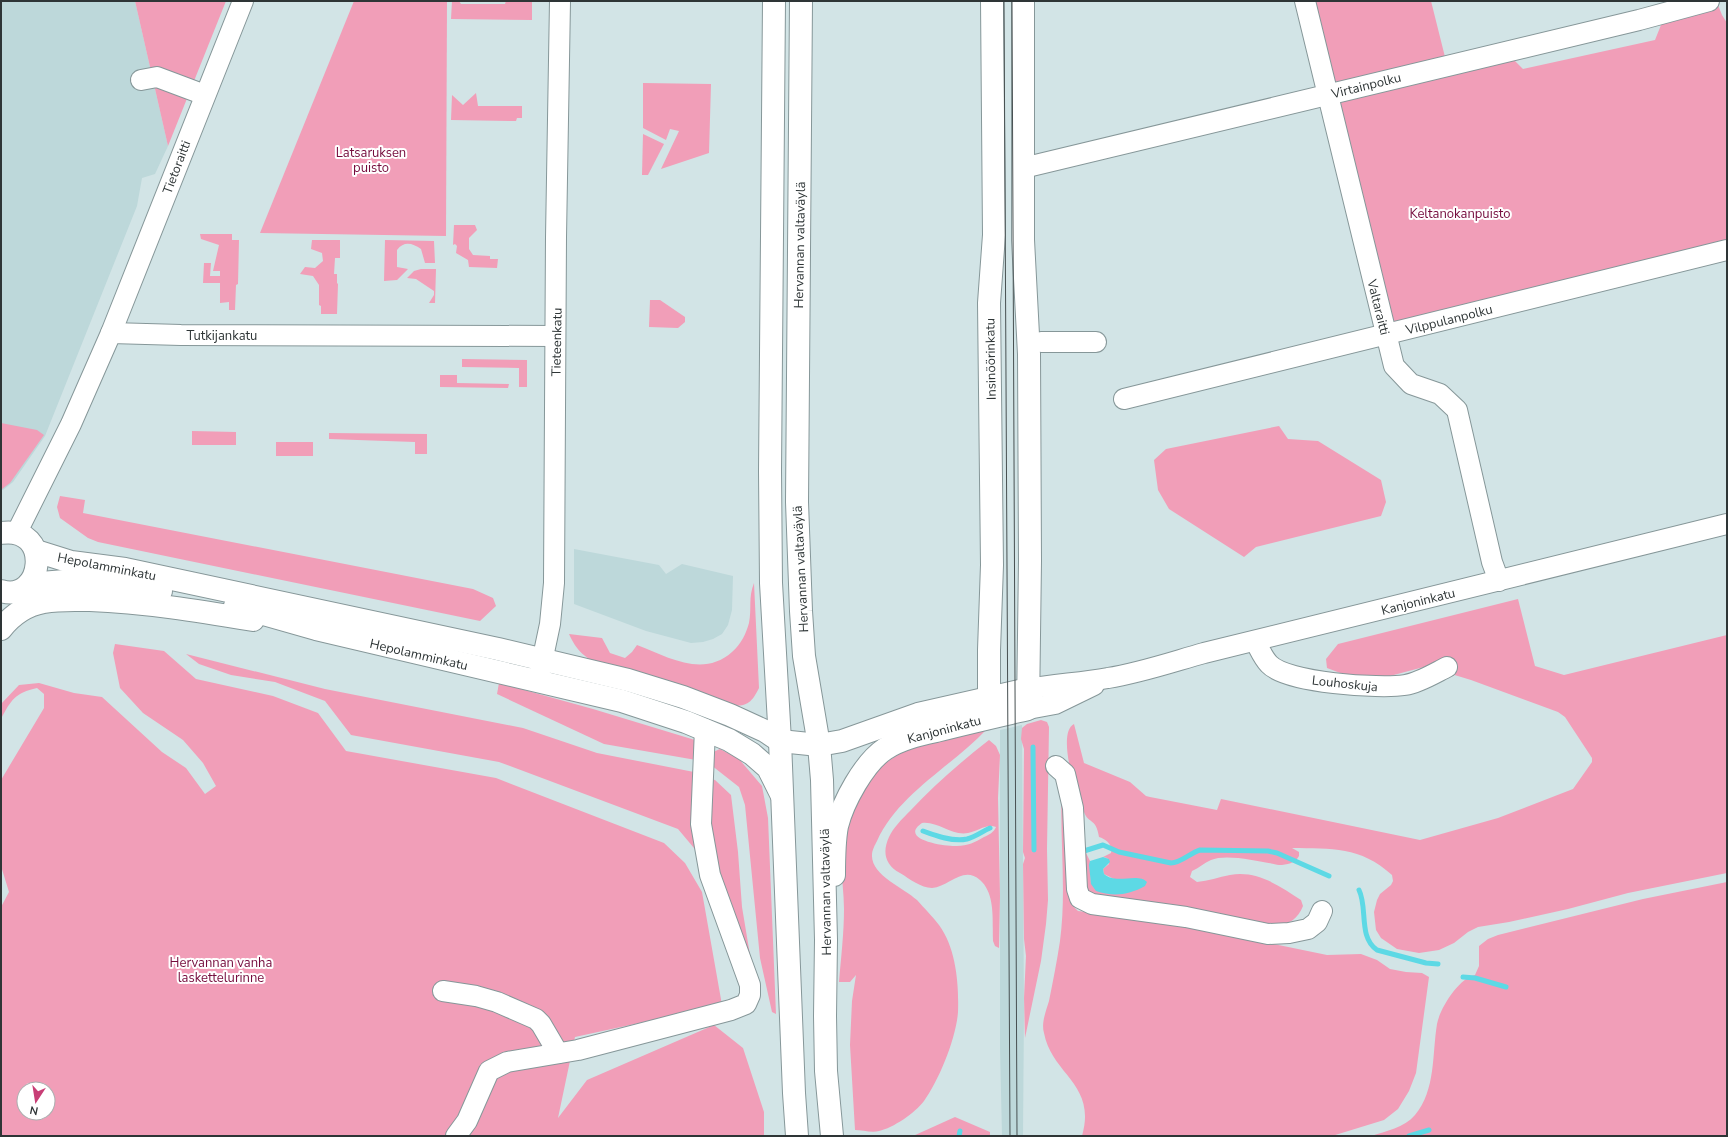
<svg xmlns="http://www.w3.org/2000/svg" width="1728" height="1137" font-family="'Nunito Sans',sans-serif">
	<style>
		.built { fill: #bdd8da }
		.green { fill: #f19eb8; fill-rule: evenodd }
		.water { fill: #5dd9e5 }
		.lines { fill: none; stroke-linecap: round; stroke-linejoin: round }
		.stream { stroke: #5dd9e5; stroke-width: 5 }
		.minor-casing { stroke: #869799; stroke-width: 22 }
		.major-casing { stroke: #869799; stroke-width: 24 }
		.highway-casing { stroke: #869799; stroke-width: 24 }
		.minor { stroke: #fff; stroke-width: 20 }
		.major { stroke: #fff; stroke-width: 22 }
		.highway { stroke: #fff; stroke-width: 22 }
		.tram { stroke: #475051; stroke-width: 1 }
		.labels { text-anchor: middle; stroke-width: 4; stroke-linejoin: round; paint-order: stroke }
		.street-label { font-size: 13px; fill: #2e3536; stroke: #fff }
		.park-label { font-size: 13px; fill: #750c3d; stroke: #fff }
	</style>
	<rect width="100%" height="100%" fill="#d2e4e6"/>
	<!-- built -->
	<g class="built">
		<polygon points="1,1 135,1 168,146 155,174 142,178 137,206 45,436 13,482 3,490 1,490"/>
		<polygon points="574,549 659,565 666,574 682,564 733,576 732,610 728,625 722,634 713,639 703,642 691,643 646,631 574,604"/>
		<polygon points="1022,725 1024,1010 1023,1136 1002,1136 1000,1048 1000,730"/>
	</g>
	<!-- green -->
	<g class="green">
		<polygon points="135,1 226,1 168,146"/>
		<polygon points="354,1 447,1 446,236 260,233"/>
		<polygon points="452,1 459,1 461,4 505,4 506,1 532,1 532,20 451,19"/>
		<polygon points="1314,1 1431,1 1446,61 1341,84 1335,81"/>
		<polygon points="1718,5 1722,15 1727,23 1727,240 1389,323 1340,106 1343,98 1509,55 1523,69 1655,40 1663,20"/>
		<polygon points="643,83 711,84 709,153 661,169 679,131 670,129 666,140 643,128"/>
		<polygon points="476,93 478,106 522,106 522,118 517,118 516,121 451,120 452,95 463,105"/>
		<polygon points="643,134 664,144 648,175 642,175"/>
		<polygon points="454,225 475,225 477,230 469,238 469,249 473,255 490,256 490,259 498,259 497,268 469,267 468,260 456,253 457,246 455,244 453,245"/>
		<polygon points="200,234 232,234 232,240 239,240 238,284 236,285 235,310 229,310 229,302 220,303 220,283 203,283 204,263 211,263 210,276 220,276 220,271 213,271 219,245 201,239"/>
		<polygon points="312,240 340,240 340,258 335,258 334,274 337,274 337,283 338,284 337,314 321,314 321,306 319,305 319,285 313,276 300,274 305,267 315,268 323,261 322,253 311,249"/>
		<path d="M385,240L434,241L435,263H425L421,249C412,243 404,241 397,250V267L408,269L397,280L384,281Z"/>
		<polygon points="421,269 436,269 435,303 429,303 434,295 434,291 416,279 407,278 414,271"/>
		<polygon points="650,300 660,300 685,317 685,322 678,328 649,327"/>
		<polygon points="462,359 527,360 527,387 519,387 519,368 462,367"/>
		<polygon points="440,375 457,375 457,383 509,384 508,388 440,387"/>
		<polygon points="1,423 37,430 44,435 10,483 2,489 1,489"/>
		<polygon points="1279,426 1288,439 1318,441 1381,480 1386,502 1381,516 1256,547 1244,557 1169,509 1158,490 1154,460 1166,449"/>
		<polygon points="192,431 236,432 236,445 192,445"/>
		<polygon points="329,433 427,434 427,454 415,454 415,442 329,439"/>
		<rect x="276" y="442" width="37" height="14"/>
		<polygon points="60,496 85,500 83,513 473,589 493,598 496,606 480,621 98,542 88,538 60,518 57,507"/>
		<path d="M754,583L759,688C752,702 748,706 732,706L589,659C579,652 574,645 569,634L602,638L610,653L625,658L632,652L637,645C668,657 703,678 732,652C741,644 746,634 749,623C752,608 748,598 754,583Z"/>
		<path d="M1518,599L1535,666L1564,675L1727,635V873L1628,893L1568,909L1509,922L1478,927L1468,932L1454,943L1439,950L1419,953L1397,949L1381,938L1376,930L1374,912L1377,900L1380,894L1391,885L1393,881L1392,875C1360,846 1332,849 1292,848L1299,852V856C1295,863 1287,865 1279,865C1263,862 1226,853 1211,860C1204,863 1199,868 1192,871L1190,877L1197,882C1208,881 1219,877 1230,875C1257,870 1280,886 1301,900L1303,906C1298,919 1289,924 1277,926L1095,898L1086,889L1085,853H1086L1090,861L1091,884L1141,879H1114L1104,874L1103,869L1109,864V861L1107,858L1103,857L1111,853C1113,845 1106,839 1099,837C1096,817 1089,825 1084,812C1077,798 1056,733 1074,724L1084,763L1130,782L1146,796L1150,797L1217,810L1221,799L1420,840L1498,818L1573,789L1592,762V758L1565,717L1558,712L1471,680L1448,673L1435,664L1390,676L1351,677L1327,668L1326,659L1338,644Z"/>
		<path d="M115,644L164,651L196,679L273,696L318,713L346,751L496,778L664,843L685,863L702,892L722,1005L575,1037L558,1118L587,1080L714,1025L743,1048L764,1112V1136H1V907L9,892L1,866V780L44,708V694L37,688C15,693 11,700 1,719V704L19,685L39,683L74,693L102,697L162,752L186,768L205,794L216,786L203,763L183,740L143,713L120,688L113,653ZM24,1089H48V1113H24Z"/>
		<polygon points="186,654 325,689 523,728 597,753 694,772 699,854 678,829 499,762 351,735 325,701 275,682 231,675 199,664"/>
		<polygon points="499,683 593,709 695,740 696,760 604,744 497,694"/>
		<polygon points="1041,720 1047,722 1049,727 1047,849 1048,900 1046,924 1041,961 1025,1038 1024,998 1026,956 1024,939 1023,864 1025,858 1023,852 1024,749 1021,739 1022,728 1027,724"/>
		<path d="M986,730C952,766 898,794 877,841C875,845 872,850 872,855C871,875 904,888 917,900C924,908 933,917 939,925C956,948 959,984 958,1012C956,1039 939,1080 924,1101C915,1113 893,1128 879,1131C872,1133 862,1130 855,1130L850,1045L852,1001L856,975L850,982H839C841,958 844,933 844,909C844,890 840,870 842,851C845,818 866,773 896,756C921,741 958,737 986,730Z"/>
		<path d="M989,740L996,746L1000,755L998,798L1000,896L999,948L995,946L993,941C992,922 996,894 980,880C963,865 949,887 932,888C921,888 910,879 900,873C885,865 882,852 889,837C893,828 902,819 910,811C934,785 961,762 989,740ZM922,823C938,821 951,836 968,833C978,831 987,823 996,827C994,832 989,835 984,837C976,842 967,846 957,846C948,847 897,840 922,823Z"/>
		<polygon points="720,749 739,759 762,786 768,818 776,1014 772,1012 760,958 745,805 739,787 711,765 713,752"/>
		<polygon points="707,778 715,780 731,795 738,852 742,907 753,973 715,883"/>
		<path d="M1062,783L1072,902L1073,906L1078,911L1173,923L1327,955L1361,954L1377,960L1390,969L1406,972L1422,973L1429,977L1416,1073L1409,1091L1398,1109L1384,1120L1332,1136H1082C1097,1084 1052,1075 1044,1033C1041,1023 1046,1011 1049,1001C1053,981 1057,961 1060,941C1067,889 1059,836 1062,783Z"/>
		<path d="M1727,882V1136H1371C1386,1131 1404,1128 1415,1115C1436,1090 1432,1054 1437,1024C1440,1008 1459,978 1475,975L1479,966V946L1488,939L1498,935L1643,899Z"/>
		<polygon points="955,1117 990,1132 990,1136 913,1136"/>
	</g>
	<!-- water -->
	<path class="water" d="M1103,857L1109,859L1110,862L1103,869L1104,874C1116,885 1138,872 1147,882L1145,886C1129,895 1113,897 1096,891L1091,884L1089,865L1090,861Z"/>
	<g class="lines">
		<!-- stream -->
		<g class="stream">
			<polyline points="1033,747 1034,850"/>
			<path d="M923,831C936,836 953,842 967,839C975,837 983,831 990,828"/>
			<path d="M1084,851L1103,845L1119,852L1171,863C1181,863 1190,853 1200,850L1268,851L1277,853L1329,876"/>
			<path d="M1359,890C1368,908 1358,937 1377,950L1426,963L1438,964"/>
			<polyline points="1463,977 1475,978 1506,987"/>
			<polyline points="959,1136 960,1131"/>
			<polyline points="1409,1136 1429,1130"/>
		</g>
		<!-- minor casing -->
		<g class="minor-casing">
			<g id="minor">
				<polyline points="1305,1 1394,366 1411,384 1440,394 1457,410 1492,562 1499,581"/>
				<polyline points="141,80 157,77 205,95"/>
				<polyline points="1023,168 1639,20 1709,1"/>
				<polyline points="111,333 243,1"/>
				<polyline points="1041,342 1096,342"/>
				<polyline points="1124,399 1727,250"/>
				<polyline points="16,534 71,424 111,333 181,335 555,336"/>
				<path d="M1255,641C1259,648 1263,658 1269,664C1286,683 1380,689 1405,685C1419,683 1435,673 1447,667"/>
				<polyline points="539,676 550,624 554,583 556,237 560,1"/>
				<path d="M1028,689C1055,684 1081,683 1108,678C1140,673 1172,662 1204,653L1727,524"/>
				<polyline points="1028,709 1055,704 1094,685"/>
				<polyline points="1056,766 1065,774 1073,808 1077,889 1080,898 1092,904 1186,917 1268,934 1289,933 1308,929 1317,922 1322,911"/>
				<polyline points="443,991 476,996 497,1002 536,1019 541,1024 558,1053"/>
				<polyline points="456,1136 467,1121 489,1071 507,1062 578,1050 731,1010 746,1004 750,995 750,985 710,875 701,824 705,729"/>
			</g>
		</g>
		<!-- major casing -->
		<g class="major-casing">
			<g id="major">
				<polyline points="774,1 770,471 771,583 780,741"/>
				<polyline points="801,1 797,502 801,611 804,656 819,745"/>
				<path d="M1,533C53,525 44,604 1,591"/>
				<polyline points="36,551 71,562 125,569 498,649 628,680 683,697 730,715 765,731 780,741 819,745 842,741 918,714 1028,689"/>
				<polyline points="29,584 65,581 137,586 161,591"/>
				<polyline points="235,606 316,629 622,701 686,722 729,740 752,754 768,768 781,794"/>
				<path d="M1,629C12,615 27,605 44,602C59,599 74,600 90,600C144,602 199,611 253,620"/>
				<polyline points="989,712 989,650 992,565 989,303 994,235 992,1"/>
				<path d="M834,875C834,859 834,842 837,826C843,802 864,763 885,749C900,739 918,735 936,731C967,723 998,716 1028,709L1030,561L1029,354L1023,240V1"/>
			</g>
		</g>
		<!-- highway casing -->
		<g class="highway-casing">
			<g id="highway">
				<polyline points="780,741 794,1093 797,1136"/>
				<polyline points="819,745 822,780 826,940 825,1016 826,1071 832,1136"/>
			</g>
		</g>
		<!-- minor -->
		<use href="#minor" class="minor"/>
		<!-- major -->
		<use href="#major" class="major"/>
		<!-- highway -->
		<use href="#highway" class="highway"/>
		<!-- tram -->
		<g class="tram">
			<polyline points="1004,1 1010,1136"/>
			<polyline points="1012,1 1017,1136"/>
		</g>
	</g>
	<g class="labels">
		<!-- street labels -->
		<g class="street-label">
			<text transform="translate(1366 85) rotate(-14)" y="5">Virtainpolku</text>
			<text transform="translate(176 167) rotate(-69)" y="5">Tietoraitti</text>
			<text transform="translate(799 245) rotate(-89)" y="5">Hervannan valtaväylä</text>
			<text transform="translate(1379 307) rotate(76)" y="5">Valtaraitti</text>
			<text transform="translate(1449 319) rotate(-14)" y="5">Vilppulanpolku</text>
			<text x="222" y="340">Tutkijankatu</text>
			<text transform="translate(556 342) rotate(-89)" y="5">Tieteenkatu</text>
			<text transform="translate(990 359) rotate(-91)" y="5">Insinöörinkatu</text>
			<text transform="translate(107 566) rotate(11)" y="5">Hepolamminkatu</text>
			<text transform="translate(800 569) rotate(-93)" y="5">Hervannan valtaväylä</text>
			<text transform="translate(1418 601) rotate(-14)" y="5">Kanjoninkatu</text>
			<text transform="translate(419 654) rotate(13)" y="5">Hepolamminkatu</text>
			<text transform="translate(1345 683) rotate(6)" y="5">Louhoskuja</text>
			<text transform="translate(944 729) rotate(-15)" y="5">Kanjoninkatu</text>
			<text transform="translate(825 892) rotate(-91)" y="5">Hervannan valtaväylä</text>
		</g>
		<!-- park labels -->
		<g class="park-label">
			<text x="371" y="157">Latsaruksen<tspan x="371" dy="15">puisto</tspan></text>
			<text x="1460" y="218">Keltanokanpuisto</text>
			<text x="221" y="967">Hervannan vanha<tspan x="221" dy="15">laskettelurinne</tspan></text>
		</g>
	</g>
	<!-- border -->
	<rect width="1728" height="1137" fill="none" stroke="#2e3536" stroke-width="4"/>
	<!-- north arrow -->
	<g transform="translate(36 1101) rotate(192)"><circle r="19" fill="#ffffff" stroke="#abaeaf"/>
	<path d="M0-3L7 15L0 10L-7 15Z" fill="#c83e76"/>
	<text y="-6" font-size="11" font-weight="bold" text-anchor="middle" fill="#2e3536">N</text>
	</g>
</svg>
